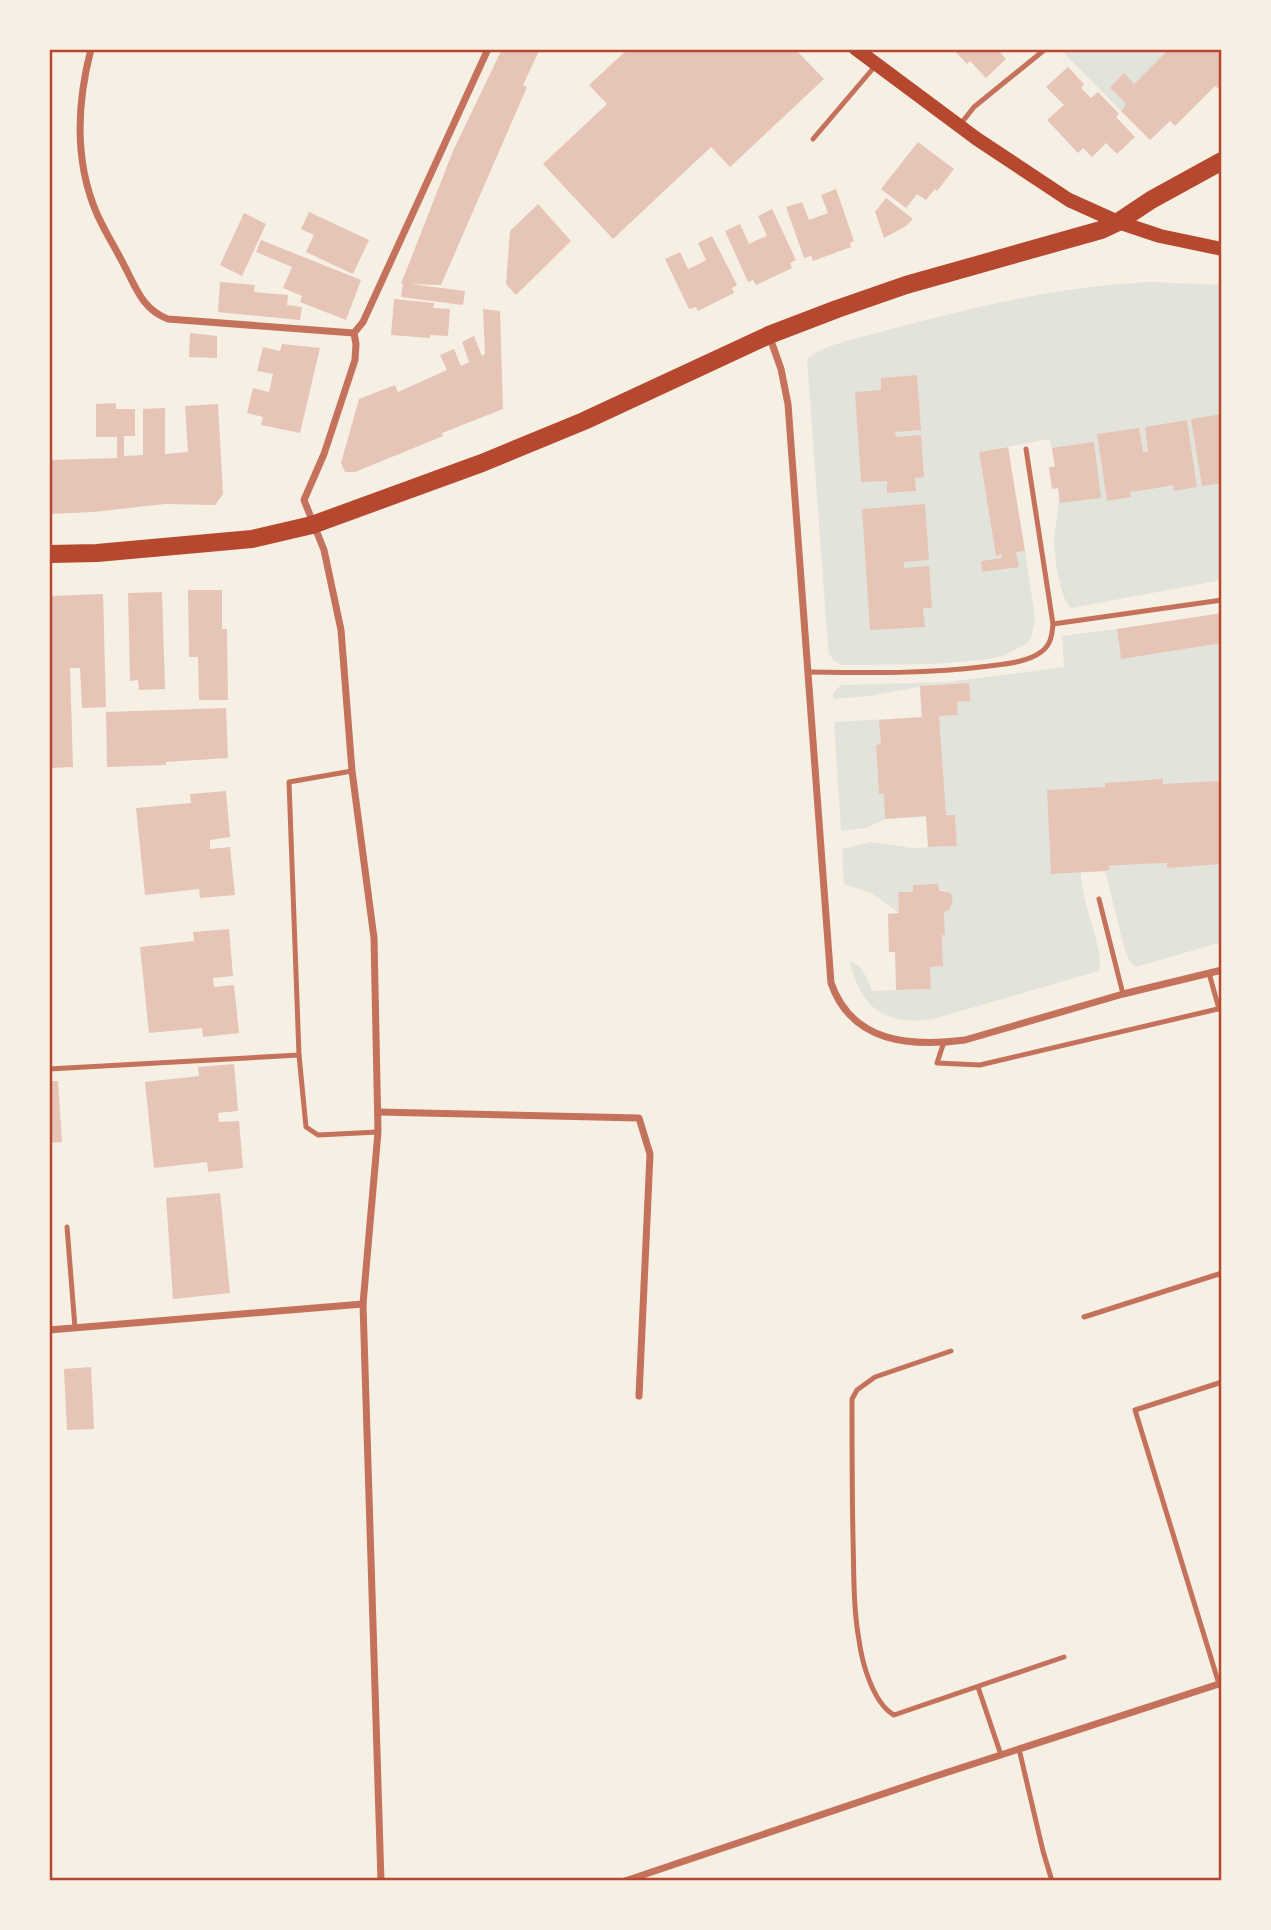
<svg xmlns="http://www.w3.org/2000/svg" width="1271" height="1930" font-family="'IBM Plex Sans',sans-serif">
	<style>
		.green { fill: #e2e4dc }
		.building { fill: #e6c5b7 }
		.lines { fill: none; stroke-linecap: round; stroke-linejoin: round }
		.service { stroke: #c5725c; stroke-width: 5 }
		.minor { stroke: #c5725c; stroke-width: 7 }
		.secondary { stroke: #b5482f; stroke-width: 14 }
		.primary { stroke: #b5482f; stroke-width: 18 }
		.neatline { fill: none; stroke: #b5482f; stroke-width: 2.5 }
	</style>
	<rect width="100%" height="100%" fill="#f6efe4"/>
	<!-- green -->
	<g class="green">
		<polygon points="1060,49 1169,49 1134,84 1124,73 1110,87 1126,104 1121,111"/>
		<path d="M1150,282L1222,285V580L1071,608C1060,599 1055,559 1054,544C1054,525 1061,508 1058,488L1052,489L1049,467L1055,466L1050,439L979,452L996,555L1002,554V558L981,561L982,572L1019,567L1016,552L1025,551L1035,618L1031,638L1026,644L1003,656L983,660L933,664L842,665L834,661L829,654L828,647L807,359C824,344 856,339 877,333C966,309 1058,286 1150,282Z"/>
		<path d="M1117,629L1121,658L1222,643V942L1136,967L1130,962L1125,951L1105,871L1081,872C1080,901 1105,949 1099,971L933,1019C885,1026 860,1008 850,961C863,965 867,979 872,991L931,989L930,967L943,966L942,935L945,934L944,912L950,908L953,898L945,890L913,885V892L898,893L899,913L871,893L844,884L842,849L871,842L912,848L957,846L955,815L885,819L866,828L841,831L834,722L921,717L920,687L869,696L833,699V693L841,685L947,682L1064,667L1062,636Z"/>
	</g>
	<!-- building -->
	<g class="building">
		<polygon points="502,49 540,49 523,85 527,87 441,285 410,284 465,291 463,305 401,297 403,284 401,284 453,151"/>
		<polygon points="628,49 795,49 824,79 730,167 711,147 613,239 543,164 607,104 589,85"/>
		<polygon points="953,49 1003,49 1000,52 1006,59 986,78 970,61 967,64"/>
		<polygon points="1169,49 1216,49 1222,55 1222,91 1215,86 1175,126 1170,121 1150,140 1121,111 1126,104 1110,87 1124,73 1134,84"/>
		<polygon points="1068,67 1084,84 1081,88 1091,98 1098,92 1119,114 1116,117 1135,137 1117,154 1106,143 1092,157 1083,148 1078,153 1047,120 1064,105 1046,87"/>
		<polygon points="918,142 954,169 937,191 935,189 926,200 917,194 906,208 881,189"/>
		<polygon points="836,189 854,241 850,243 851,247 813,261 811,256 804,258 786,207 802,202 809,220 828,213 821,195"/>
		<polygon points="886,198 913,219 906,226 884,238 875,212"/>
		<polygon points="538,204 571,241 516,295 506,284 510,231"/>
		<polygon points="772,209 796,260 790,263 792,268 756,285 753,280 748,282 725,231 740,224 749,244 757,240 767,236 758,216"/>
		<polygon points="309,212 369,240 353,274 306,252 314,235 301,229"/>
		<polygon points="244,213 266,224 242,276 220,265"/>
		<polygon points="712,236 737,285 732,288 734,293 698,311 696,307 689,309 665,259 680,252 688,269 697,265 706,260 698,243"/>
		<polygon points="261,240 361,280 346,320 300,302 302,296 283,288 292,267 256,252"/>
		<polygon points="220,282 255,285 254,292 288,295 287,305 302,307 300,320 218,312"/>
		<polygon points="394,299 434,303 433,308 450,309 448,336 430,335 430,338 391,335"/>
		<polygon points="483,309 500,311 503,409 442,433 443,436 355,472 345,472 341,463 359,399 395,385 398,392 447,370 440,355 454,349 461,366 469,362 462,342 474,336 482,356 485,354"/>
		<polygon points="190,333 217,336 217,358 189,357"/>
		<polygon points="282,344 320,348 300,433 261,425 263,417 247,413 253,388 269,392 273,374 257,371 263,347 280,351"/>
		<polygon points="917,375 921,430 895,432 896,437 921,435 924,477 915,478 916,491 887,493 887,481 861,482 855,392 881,390 881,378"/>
		<polygon points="116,403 116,409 135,409 135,436 124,436 124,456 143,455 143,409 165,408 165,454 188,452 185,406 218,404 223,494 215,505 165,504 93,512 49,514 49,460 117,458 117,437 96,437 96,404"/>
		<polygon points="1222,414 1222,483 1202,486 1191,419"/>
		<polygon points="1187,420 1197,487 1174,491 1173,485 1151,489 1130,492 1131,497 1107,501 1097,434 1139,428 1143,452 1146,452 1148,451 1145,427"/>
		<polygon points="1094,442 1101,498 1060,503 1058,488 1052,489 1049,467 1055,467 1052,448"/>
		<polygon points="1008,447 1025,551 1016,552 1019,567 982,572 981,561 1002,558 1002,554 996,556 979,452"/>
		<polygon points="925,504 929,560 904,562 904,568 929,566 932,608 923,608 925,627 870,630 862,509"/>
		<polygon points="188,590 222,590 222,629 227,629 228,700 199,700 198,657 189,657"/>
		<polygon points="162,592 165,689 139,690 138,680 130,681 128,593"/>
		<polygon points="103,594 106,707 82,708 80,668 70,668 73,767 49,768 49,596"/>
		<polygon points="1222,613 1222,643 1121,659 1117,629"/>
		<polygon points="969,683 970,701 957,702 958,715 939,716 946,815 955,815 957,846 928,847 926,816 885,819 884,794 879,794 876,745 881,744 879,720 922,717 920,686"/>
		<polygon points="226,708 228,758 166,762 166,765 107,767 106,712"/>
		<polygon points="1163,779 1163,784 1221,781 1222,864 1167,868 1167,863 1138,864 1109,866 1109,870 1105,871 1051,874 1047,790 1105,787 1105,783"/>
		<polygon points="226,791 230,837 210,840 210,849 230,847 235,895 200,898 199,889 145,895 136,808 191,803 190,794"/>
		<polygon points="938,884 939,890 950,893 953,898 950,909 944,912 945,935 942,935 943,966 930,967 931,989 896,990 895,952 889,952 888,914 899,913 898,892 913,892 913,885"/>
		<polygon points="229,929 233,976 213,978 214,987 234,985 239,1033 203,1037 202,1028 149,1033 140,947 194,941 193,932"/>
		<polygon points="234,1064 238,1111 218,1113 219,1122 239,1121 243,1168 208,1172 207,1162 154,1168 145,1082 199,1076 198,1067"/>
		<polygon points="49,1081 58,1081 62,1142 49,1143"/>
		<polygon points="220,1193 230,1293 173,1299 166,1198"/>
		<polygon points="91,1367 94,1429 67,1430 64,1369"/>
	</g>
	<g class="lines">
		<!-- service -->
		<g class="service">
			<polyline points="959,126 974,107 1043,51"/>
			<polyline points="813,139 876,65"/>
			<polyline points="1053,624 1222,600"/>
			<path d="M809,672C869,673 929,674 989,666C1005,664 1028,662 1041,652C1051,645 1052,635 1053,624L1026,449"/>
			<polyline points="352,771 289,782 299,1055 306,1127 318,1135 378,1132"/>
			<polyline points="1099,899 1123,994"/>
			<polyline points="1209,973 1219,1009"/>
			<polyline points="944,1042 937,1063 980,1065 1222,1008"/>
			<polyline points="49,1069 299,1055"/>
			<polyline points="67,1227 75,1328"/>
			<polyline points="1084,1317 1222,1273"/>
			<path d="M951,1351L875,1377L857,1390L852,1399C852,1446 852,1492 853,1538C854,1572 853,1607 859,1640C862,1663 873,1703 894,1715L1064,1657"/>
			<polyline points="1219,1684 1135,1410 1222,1382"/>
			<polyline points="978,1687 1001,1755"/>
			<polyline points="1019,1749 1043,1851 1052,1881"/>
		</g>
		<!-- minor -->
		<g class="minor">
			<path d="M91,49C77,103 74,161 97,214C105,232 116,249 125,267C136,288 143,310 168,319L354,333"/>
			<polyline points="354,333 356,344 355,360 324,454 304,500 324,550 341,630 352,771 374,938 378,1132 363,1304 381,1881"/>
			<polyline points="354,333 363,322 488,49"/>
			<path d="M769,335L781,369L788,404L831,983C852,1043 910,1047 965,1040L1123,994L1222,970"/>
			<polyline points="378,1112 639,1118 650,1154 639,1396"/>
			<polyline points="49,1330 363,1304"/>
			<polyline points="625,1881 936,1776 1222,1683"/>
		</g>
		<!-- secondary -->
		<polyline class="secondary" points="856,49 977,139 1069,200 1118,222 1160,236 1222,249"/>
		<!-- primary -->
		<polyline class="primary" points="49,554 97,553 252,539 312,525 482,463 584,421 769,335 837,309 906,285 1101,230 1118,222 1151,200 1222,161"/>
	</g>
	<!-- border -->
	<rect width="1271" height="1930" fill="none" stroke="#f6efe4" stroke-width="102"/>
	<rect x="51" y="51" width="1169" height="1828" class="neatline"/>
</svg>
